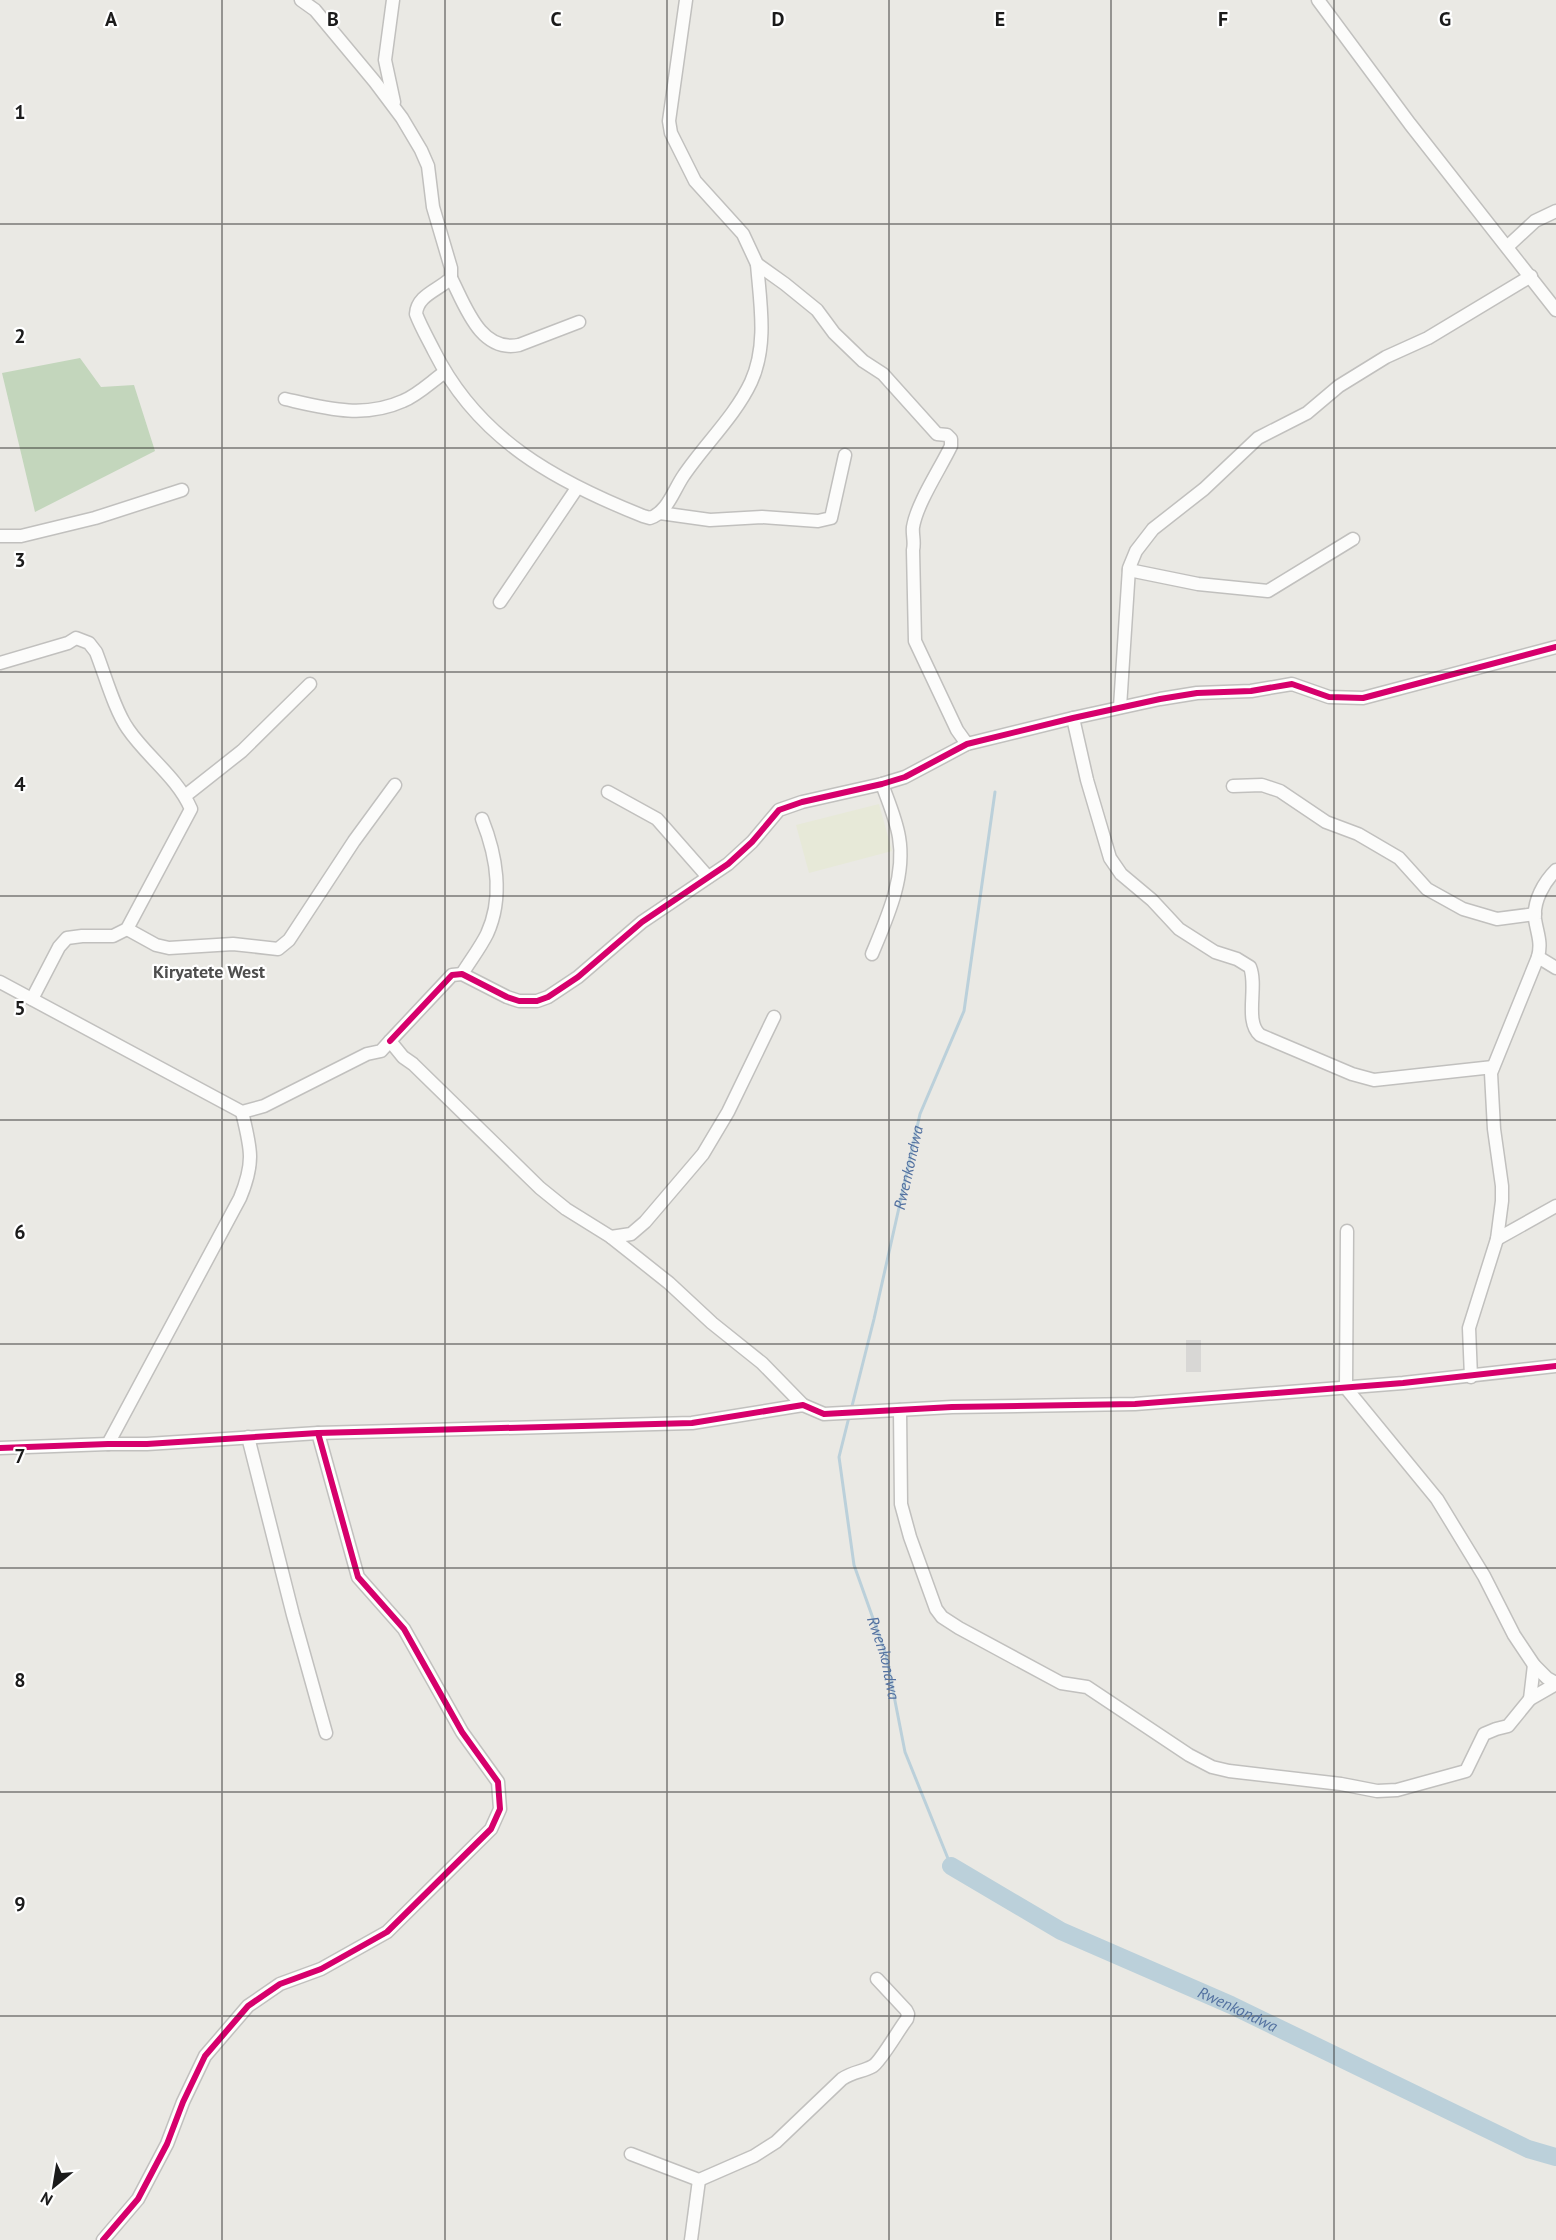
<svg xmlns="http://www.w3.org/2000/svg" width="1556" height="2240" font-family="'PT Sans',sans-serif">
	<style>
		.religious { fill: #d8d7d5 }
		.farmland { fill: #e7e9d8 }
		.forest { fill: #c3d6bc }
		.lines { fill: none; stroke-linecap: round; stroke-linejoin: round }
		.stream { stroke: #bbd0da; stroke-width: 3 }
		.river { stroke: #bbd0da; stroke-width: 18 }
		.minor-casing { stroke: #c1c0be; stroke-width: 15 }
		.minor { stroke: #fcfcfb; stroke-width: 12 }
		.cycleway-casing { stroke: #fff; stroke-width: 10 }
		.cycleway { stroke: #d6006c; stroke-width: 6 }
		.grid { fill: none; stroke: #1b1b1b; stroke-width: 1.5; stroke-opacity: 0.55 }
		.labels { text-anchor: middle; stroke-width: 4.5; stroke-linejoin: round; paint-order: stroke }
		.water-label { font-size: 16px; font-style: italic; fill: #5371a0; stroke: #fff }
		.quarter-label { font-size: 18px; font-weight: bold; fill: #4e4e4e; stroke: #fff }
		.grid-label { font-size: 20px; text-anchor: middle; font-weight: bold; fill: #1b1b1b; stroke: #fff; stroke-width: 4.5; stroke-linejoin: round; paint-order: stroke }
	</style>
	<rect width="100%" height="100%" fill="#eae9e4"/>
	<!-- religious -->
	<rect class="religious" x="1186" y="1340" width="15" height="32"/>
	<!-- farmland -->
	<polygon class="farmland" points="879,804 892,851 809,873 796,825"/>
	<!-- forest -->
	<polygon class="forest" points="80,358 101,387 134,385 155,451 35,512 2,373"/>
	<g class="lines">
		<!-- stream -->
		<g class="stream">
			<path id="s1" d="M851,1410L874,1319L920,1114L964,1011L995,792"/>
			<path id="s2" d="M849,1417L839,1457L854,1565L886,1655L905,1752L951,1866"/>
		</g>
		<!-- river -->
		<path class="river" id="s3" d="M951,1866L1061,1931L1231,2005L1528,2149L1556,2157"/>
		<!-- minor casing -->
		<g class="minor-casing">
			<g id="minor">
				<path d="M301,0L315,10L375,82L402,118L421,150L428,166L433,207L451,268V278C439,290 417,295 416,314C421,327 428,339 434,351C478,439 555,481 643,516L650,518C668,512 674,489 684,475C705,444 735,416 751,382C768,345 760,302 757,264"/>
				<polyline points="393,0 385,60 394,102"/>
				<path d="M686,0L669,121L671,133L695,181L743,234L757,264L785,284L817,310L834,333L863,361L883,374L937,434L947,435L951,439V446C940,469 917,503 913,527C912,534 915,542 913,550L915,641L957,730L967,744"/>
				<polyline points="1318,0 1410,124 1556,310"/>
				<polyline points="1507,247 1535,221 1556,211"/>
				<path d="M451,278C465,305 480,353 519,345L579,322"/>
				<path d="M285,399C325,408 363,419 403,401C418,395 432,381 445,372"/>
				<polyline points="660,513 710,520 762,517 818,521 831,518 845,455"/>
				<polyline points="0,536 21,536 95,518 182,490"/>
				<polyline points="1129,570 1198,584 1268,591 1353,539"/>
				<polyline points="500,602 577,488"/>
				<path d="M0,663L68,643L76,638L89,643L96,652C105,675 115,711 128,729C147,757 177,777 191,809L127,929L113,936H82L67,938L59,947L32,999"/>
				<polyline points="1120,707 1129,568 1136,551 1153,529 1204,489 1258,438 1307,413 1339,386 1386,357 1428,338 1531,276"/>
				<path d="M1073,718L1087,780L1110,858L1121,874L1152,900L1179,929L1215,952L1237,959L1250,967C1258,987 1244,1021 1260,1035L1352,1074L1374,1080L1493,1067"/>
				<polyline points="1233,786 1262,785 1280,791 1326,822 1358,834 1399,858 1427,889 1463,909 1497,919 1535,914"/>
				<polyline points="608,792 657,819 708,877"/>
				<polyline points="185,796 242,751 310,684"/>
				<polyline points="127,929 156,945 169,948 233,944 278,949 289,940 354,841 395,785"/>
				<path d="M872,954C887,918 906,877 899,837C896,819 888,801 882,784"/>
				<polyline points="1538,957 1556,968"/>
				<path d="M462,974C470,961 480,948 487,934C504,897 496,854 482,819"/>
				<polyline points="0,982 242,1112 264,1106 367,1054 381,1051 390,1041 403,1057 413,1064 540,1188 566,1209 611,1237 669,1283 712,1323 762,1363 803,1405"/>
				<polyline points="390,1041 452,975 462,974 507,997 519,1001 537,1001 548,997 578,977 642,922 728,864 752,842 779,810 802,802 882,784 905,777 967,744 1073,718 1160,699 1197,693 1251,691 1292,684 1329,697 1363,698 1556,647"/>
				<polyline points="1347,1231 1346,1388 1437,1499 1484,1576 1514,1635 1534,1665 1547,1678 1556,1683"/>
				<polyline points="611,1237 631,1234 645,1222 703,1154 728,1112 774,1017"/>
				<polyline points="1497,1239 1556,1206"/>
				<path d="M1471,1377L1469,1328L1497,1239L1502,1201V1186L1494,1129L1491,1073L1538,957C1542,942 1537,933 1535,919C1533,901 1544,882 1556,870"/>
				<polyline points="900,1410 901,1504 910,1537 936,1609 942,1617 959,1628 1061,1683 1087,1687 1189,1755 1212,1767 1229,1771 1341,1784 1377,1791 1397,1790 1466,1771 1484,1734 1496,1729 1508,1726 1530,1699 1556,1684"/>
				<polyline points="248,1437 293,1615 326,1733"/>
				<path d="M108,1444L240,1198C255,1162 251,1149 242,1112"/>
				<polyline points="0,1448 108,1444 147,1444 318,1433 692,1423 803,1405 824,1414 952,1407 1135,1404 1403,1383 1556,1366"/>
				<polyline points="1530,1699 1534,1665"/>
				<path d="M631,2154L699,2180L754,2156L776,2142L842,2079C854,2071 863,2072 873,2066C881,2061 899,2029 907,2019L908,2014L906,2010L877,1979"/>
				<polyline points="103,2240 138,2199 167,2144 183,2102 205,2056 248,2006 280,1984 321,1969 387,1932 491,1829 500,1809 498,1782 462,1732 404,1629 358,1577 318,1433"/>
				<polyline points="691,2240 699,2180"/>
			</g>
		</g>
		<!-- minor -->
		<use href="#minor" class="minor"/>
		<!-- cycleway casing -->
		<g class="cycleway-casing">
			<g id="cycleway">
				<polyline points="390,1041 452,975 462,974 507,997 519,1001 537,1001 548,997 578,977 642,922 728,864 752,842 779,810 802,802 882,784 905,777 967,744 1073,718 1160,699 1197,693 1251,691 1292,684 1329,697 1363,698 1556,647"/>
				<polyline points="0,1448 108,1444 147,1444 318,1433 692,1423 803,1405 824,1414 952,1407 1135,1404 1403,1383 1556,1366"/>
				<polyline points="103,2240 138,2199 167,2144 183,2102 205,2056 248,2006 280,1984 321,1969 387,1932 491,1829 500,1809 498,1782 462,1732 404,1629 358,1577 318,1433"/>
			</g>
		</g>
		<!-- cycleway -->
		<use href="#cycleway" class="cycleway"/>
	</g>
	<!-- grid -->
	<path class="grid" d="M222,0V2240M445,0V2240M667,0V2240M889,0V2240M1111,0V2240M1334,0V2240M0,224H1556M0,448H1556M0,672H1556M0,896H1556M0,1120H1556M0,1344H1556M0,1568H1556M0,1792H1556M0,2016H1556"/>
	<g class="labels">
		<!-- water labels -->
		<g class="water-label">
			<text dy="6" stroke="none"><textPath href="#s1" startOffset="249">Rwenkondwa</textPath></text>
			<text dy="6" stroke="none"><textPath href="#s2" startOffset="248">Rwenkondwa</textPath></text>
			<text dy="6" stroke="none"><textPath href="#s3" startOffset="321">Rwenkondwa</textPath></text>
		</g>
		<!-- quarter labels -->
		<g class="quarter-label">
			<text x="209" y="978">Kiryatete West</text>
		</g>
	</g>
	<g class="grid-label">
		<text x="111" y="26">A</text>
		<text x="333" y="26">B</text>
		<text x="556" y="26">C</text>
		<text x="778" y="26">D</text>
		<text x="1000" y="26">E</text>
		<text x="1223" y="26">F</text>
		<text x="1445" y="26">G</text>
		<text x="20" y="119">1</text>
		<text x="20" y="343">2</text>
		<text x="20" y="567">3</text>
		<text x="20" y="791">4</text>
		<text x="20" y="1015">5</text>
		<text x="20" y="1239">6</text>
		<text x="20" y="1463">7</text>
		<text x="20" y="1687">8</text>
		<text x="20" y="1911">9</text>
	</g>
	<!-- north arrow -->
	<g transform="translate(54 2186) rotate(210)" stroke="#ffffff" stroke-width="4.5" paint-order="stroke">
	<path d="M0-4.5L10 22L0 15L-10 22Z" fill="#1b1b1b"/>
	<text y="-9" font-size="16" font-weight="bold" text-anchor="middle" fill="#1b1b1b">N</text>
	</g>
</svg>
